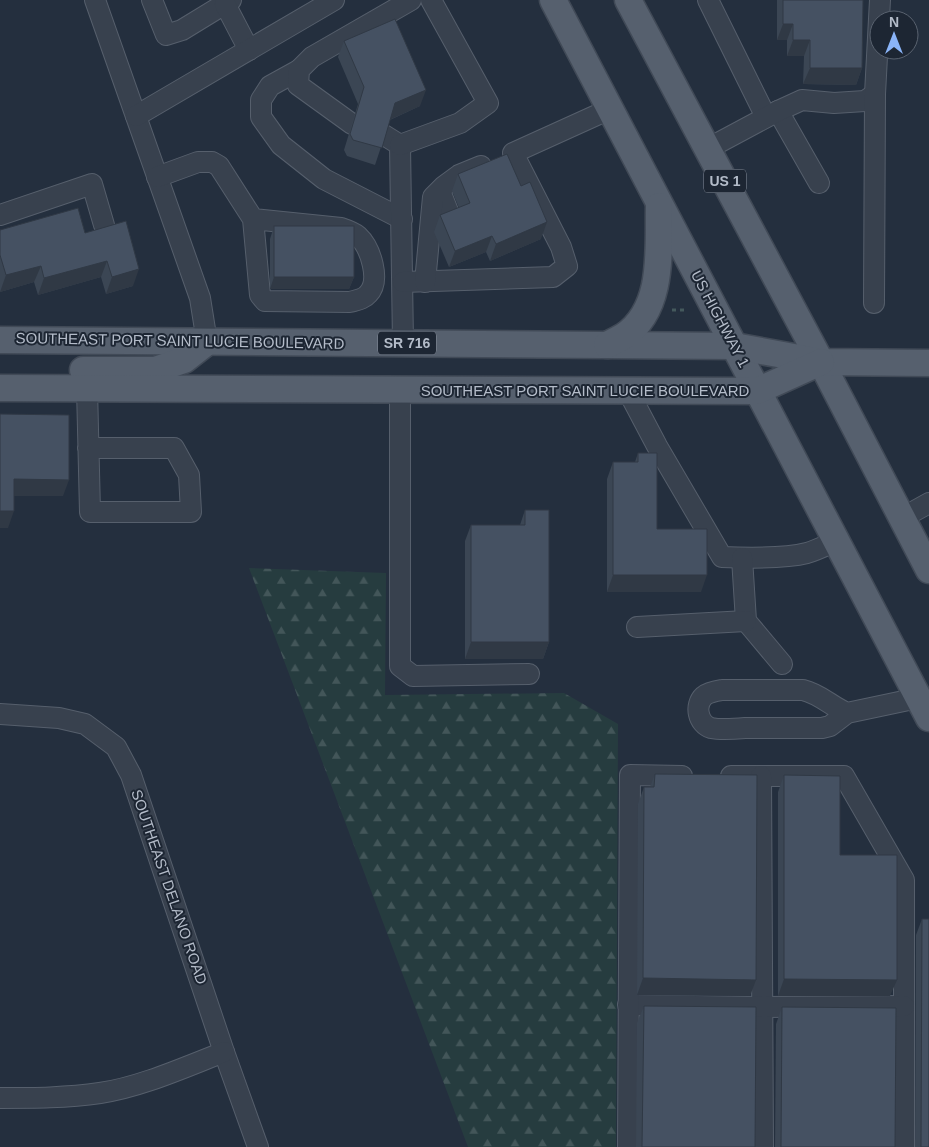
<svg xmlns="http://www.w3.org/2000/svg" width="929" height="1147" font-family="Arial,sans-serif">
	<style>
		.forest { fill: url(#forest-firs) }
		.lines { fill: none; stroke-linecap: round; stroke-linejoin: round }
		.minor-casing { stroke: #565f6c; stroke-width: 22 }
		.major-casing { stroke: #414a57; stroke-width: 29 }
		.path { stroke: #44595c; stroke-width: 3; stroke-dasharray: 4 4; stroke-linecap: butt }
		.minor { stroke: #38414e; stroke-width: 20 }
		.major { stroke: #56606e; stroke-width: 26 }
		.wall { fill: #3b4654 }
		.shaded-wall { fill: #303945 }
		.building { fill: #455162; stroke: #303945 }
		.labels { text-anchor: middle; stroke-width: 4; stroke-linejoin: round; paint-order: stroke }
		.shield { fill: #1d2633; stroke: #878f9c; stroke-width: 1 }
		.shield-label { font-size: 14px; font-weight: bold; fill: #b4bcc9 }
		.street-label { font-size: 15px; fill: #b4bcc9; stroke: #1d2633 }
	</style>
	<defs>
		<pattern id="forest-firs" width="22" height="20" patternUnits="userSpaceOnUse" patternTransform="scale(1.25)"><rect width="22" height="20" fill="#263c3f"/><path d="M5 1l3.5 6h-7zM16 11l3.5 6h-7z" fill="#435659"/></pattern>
	</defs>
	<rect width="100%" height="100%" fill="#242f3e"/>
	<!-- forest -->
	<polygon class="forest" points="249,568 386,573 385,695 564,693 618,724 616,1147 468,1147"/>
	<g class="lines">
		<!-- minor casing -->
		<g class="minor-casing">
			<g id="minor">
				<polyline points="95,0 200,298 207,342"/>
				<polyline points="152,0 166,35 182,30 231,0"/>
				<polyline points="708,0 766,117"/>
				<polyline points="225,4 249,50"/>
				<polyline points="299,70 270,86 261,100 261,117 281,145 324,179 402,219"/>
				<polyline points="778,111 819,183"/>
				<polyline points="136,116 334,0"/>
				<polyline points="352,124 298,85 299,70 312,57 411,0"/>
				<polyline points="384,135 400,145 403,343"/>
				<polyline points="400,145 460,123 488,103 431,0"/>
				<polyline points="707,149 778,111 802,100 834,103 865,101 875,94"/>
				<path d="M157,177L198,162H212L219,166L253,219L260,295L265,301L350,302C357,300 364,299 368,294C381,281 371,248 358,236C353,232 347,230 341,228L253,219"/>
				<polyline points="440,191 453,224"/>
				<polyline points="0,215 92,184 104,225"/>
				<polyline points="403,282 553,277 567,266 561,247 513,153 610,109"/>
				<polyline points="425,282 433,197 444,186 459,175 481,166"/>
				<polyline points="874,303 875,94 880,0"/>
				<polyline points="87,388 90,512 191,512 189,475 174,448 88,448"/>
				<polyline points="400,390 400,666 413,676 529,674"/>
				<path d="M628,391L657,446L722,557C747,558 783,559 807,553C817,550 827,545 836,541"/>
				<polyline points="902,518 929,503"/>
				<polyline points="742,558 746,621 782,664"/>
				<polyline points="637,627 746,621"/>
				<path d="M847,713C831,706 820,694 803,690H722C716,691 709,692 704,696C694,705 698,724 711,728C721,730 734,729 745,728C771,728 796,728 822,728L830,726L847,713L918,698"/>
				<polyline points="0,714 59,718 85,724 116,747 131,775 224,1052 258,1147"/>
				<polyline points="731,776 844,776 904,880 904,1147"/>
				<polyline points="761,776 763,1147"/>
				<polyline points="628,1005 762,1007 904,1006"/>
				<path d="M0,1098C33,1098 67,1098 100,1093C141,1087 185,1067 224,1052"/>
				<polyline points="628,1147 630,775 682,776"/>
			</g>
		</g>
		<!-- major casing -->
		<g class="major-casing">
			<g id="major">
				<polyline points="553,0 929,718"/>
				<polyline points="628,0 821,362 929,570"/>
				<polyline points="0,340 734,346 821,362 929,363"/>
				<path d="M607,345C613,342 619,339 624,336C665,308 658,249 659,206"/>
				<polyline points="83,370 155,370 184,360 207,342"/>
				<polyline points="0,388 757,391 821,362"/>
			</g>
		</g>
		<!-- path -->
		<polyline class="path" points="672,310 684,310"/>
		<!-- minor -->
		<use href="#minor" class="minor"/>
		<!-- major -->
		<use href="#major" class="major"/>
	</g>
	<!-- wall -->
	<g class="wall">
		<polygon points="777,0 863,0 862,68 856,85 803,84 804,56 787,56 787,40 777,40"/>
		<polygon points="344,41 420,106 390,120 375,165 347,156 344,150 358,104 338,57"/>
		<polygon points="458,174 541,239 490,261 486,252 449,267 434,232 440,215 459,208 452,191"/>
		<polygon points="274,226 354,277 349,289 270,289 270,239"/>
		<polygon points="0,230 85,233 133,286 106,294 101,277 38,295 34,282 0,292"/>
		<polygon points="638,453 657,529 701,592 607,592 607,479 613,462 635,462"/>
		<polygon points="525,510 549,642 543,659 465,659 465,541 471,525 520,525"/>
		<polygon points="655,774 750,996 637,995 638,804 644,787 650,787"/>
		<polygon points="784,775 840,855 890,996 778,996 778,792"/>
		<polygon points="922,919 929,1147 915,1147 916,935"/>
		<polygon points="644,1006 755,1147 636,1147 637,1023"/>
		<polygon points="782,1007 895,1147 775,1147 776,1024"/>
	</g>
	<!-- shaded-wall -->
	<g class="shaded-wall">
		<polygon points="783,24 793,24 787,40 777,40"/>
		<polygon points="793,40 810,40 804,56 787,56"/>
		<polygon points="810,68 862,68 856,85 803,84"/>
		<polygon points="426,90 420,106 389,120 395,103"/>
		<polygon points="547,222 541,239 490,261 496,244"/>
		<polygon points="492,236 486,252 449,267 455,251"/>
		<polygon points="107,261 101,277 38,295 44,278"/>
		<polygon points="41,266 34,282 0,292 6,275"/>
		<polygon points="139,269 133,286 106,294 112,277"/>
		<polygon points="274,277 354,277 349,289 270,289"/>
		<polygon points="14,479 69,480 63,496 8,496"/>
		<polygon points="0,511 14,511 8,528 0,528"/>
		<polygon points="613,575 707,575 701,592 607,592"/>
		<polygon points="471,642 549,642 543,659 465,659"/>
		<polygon points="643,978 756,980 750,996 637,995"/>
		<polygon points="784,979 897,980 890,996 778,996"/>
	</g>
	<!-- building -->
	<g class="building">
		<polygon points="783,0 863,0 862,68 810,68 810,40 793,40 793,24 783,24"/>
		<polygon points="395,19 426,90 395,103 382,148 353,140 350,134 364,87 344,41"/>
		<polygon points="507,154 521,186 530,182 547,222 496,244 492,236 455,251 440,215 470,203 458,174"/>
		<polygon points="78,208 85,233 126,221 139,269 112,277 107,261 44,278 41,266 6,275 0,255 0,230"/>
		<rect x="274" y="226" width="80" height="51"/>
		<polygon points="0,414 69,415 69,480 14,479 14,511 0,511"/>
		<polygon points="638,453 657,453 657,529 707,529 707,575 613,575 613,462 638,462"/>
		<polygon points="525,510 549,510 549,642 471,642 471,525 525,525"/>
		<polygon points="655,774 757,775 756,980 643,978 644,787 654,787"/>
		<polygon points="784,775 840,776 840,855 897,855 897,980 784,979"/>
		<polygon points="922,919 929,919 929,1147 921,1147"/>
		<polygon points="644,1006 756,1007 755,1147 642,1147"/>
		<polygon points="782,1007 896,1008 895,1147 781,1147"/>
	</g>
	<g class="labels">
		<!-- shield labels -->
		<g class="shield">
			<rect x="704" y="169.5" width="42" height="23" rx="4"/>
			<rect x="378" y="331.5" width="58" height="23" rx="4"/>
		</g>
		<g class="shield-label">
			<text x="725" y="186">US 1</text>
			<text x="407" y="348">SR 716</text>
		</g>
		<!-- street labels -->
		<g class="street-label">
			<text transform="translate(720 319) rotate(62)" y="5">US HIGHWAY 1</text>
			<text transform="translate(180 341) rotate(1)" y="5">SOUTHEAST PORT SAINT LUCIE BOULEVARD</text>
			<text x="585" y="396">SOUTHEAST PORT SAINT LUCIE BOULEVARD</text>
			<text transform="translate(169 887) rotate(71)" y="5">SOUTHEAST DELANO ROAD</text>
		</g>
	</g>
	<!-- north arrow -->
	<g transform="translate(894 35)"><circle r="24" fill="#1d2633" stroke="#59626f"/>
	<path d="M0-4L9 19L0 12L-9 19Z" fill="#8ab4f8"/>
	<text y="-8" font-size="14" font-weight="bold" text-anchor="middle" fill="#b4bcc9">N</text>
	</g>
</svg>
